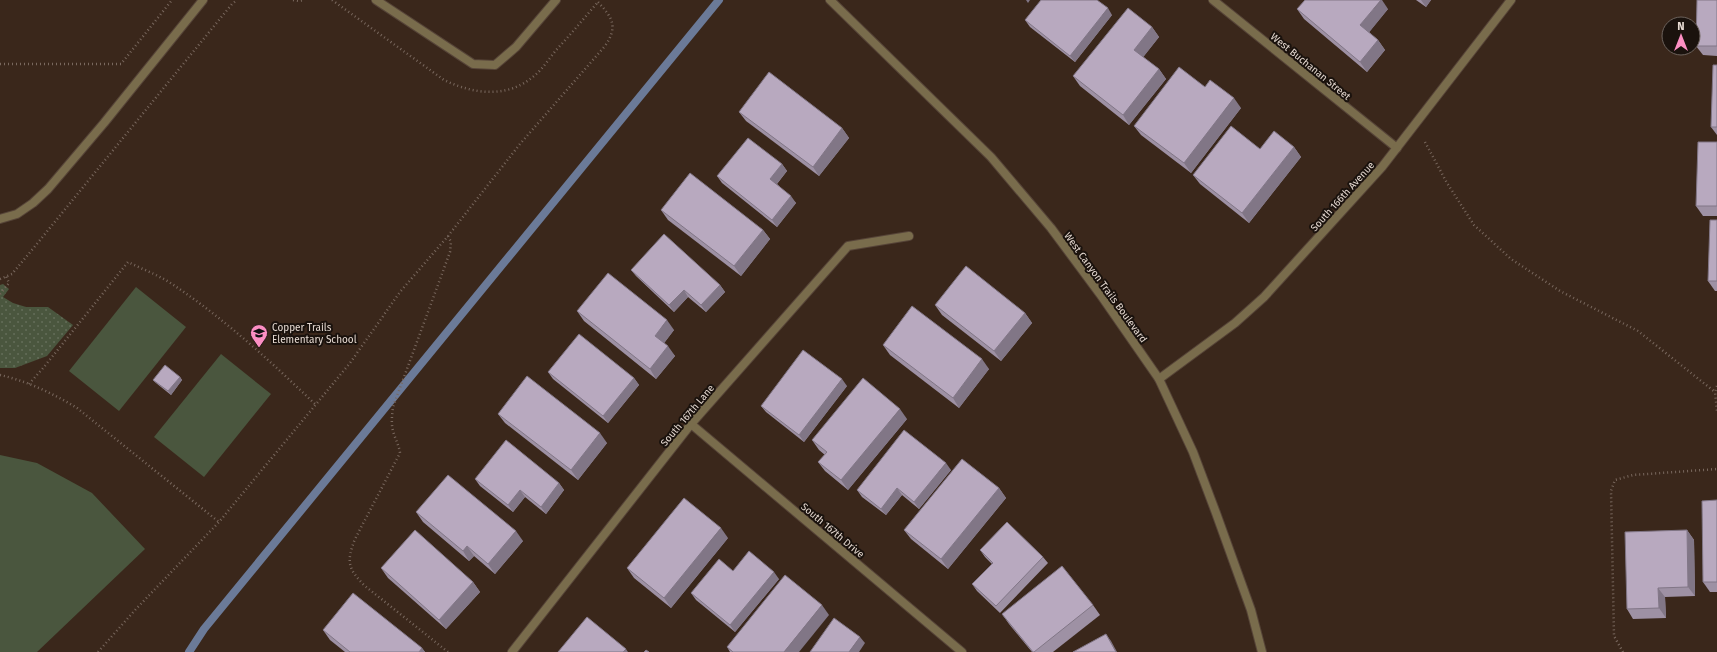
<svg xmlns="http://www.w3.org/2000/svg" width="1717" height="652" font-family="'Fira Sans',sans-serif">
	<style>
		.green { fill: #4a563e }
		.park { fill: url(#park-dots) }
		.lines { fill: none; stroke-linecap: round; stroke-linejoin: round }
		.stream { stroke: #6b7a98; stroke-width: 8 }
		.service-casing { stroke: #564438; stroke-width: 10 }
		.minor-casing { stroke: #564438; stroke-width: 10 }
		.tertiary-casing { stroke: #564438; stroke-width: 10 }
		.path { stroke: #79685e; stroke-width: 2.5; stroke-dasharray: 1 3; stroke-linecap: butt }
		.service { stroke: #796c4c; stroke-width: 8 }
		.minor { stroke: #796c4c; stroke-width: 8 }
		.tertiary { stroke: #796c4c; stroke-width: 8 }
		.wall { fill: #9e91a4 }
		.shaded-wall { fill: #817686 }
		.building { fill: #b8a9bf; stroke: #817686 }
		.labels { text-anchor: middle; stroke-width: 4; stroke-linejoin: round; paint-order: stroke }
		.street-label { font-size: 10px; fill: #e6dad2; stroke: #1a120d }
		.poi-label { font-size: 10px; fill: #e6dad2; stroke: #1a120d; text-anchor: start }
	</style>
	<defs>
		<pattern id="park-dots" width="8" height="8" patternUnits="userSpaceOnUse"><rect width="8" height="8" fill="#4a563e"/><path d="M2 2h.1M6 6h.1" fill="none" stroke="#646e59" stroke-width="1.8" stroke-linecap="round"/></pattern>
	</defs>
	<rect width="100%" height="100%" fill="#3a271b"/>
	<!-- green -->
	<g class="green">
		<polygon points="136,287 186,327 119,411 69,371"/>
		<polygon points="221,354 271,394 204,477 154,437"/>
		<polygon points="0,455 37,463 92,493 145,549 37,652 0,652"/>
	</g>
	<!-- park -->
	<polygon class="park" points="3,284 9,289 3,297 13,303 26,307 48,307 73,325 47,356 15,368 0,368 0,285"/>
	<g class="lines">
		<!-- stream -->
		<polyline class="stream" points="189,652 204,629 719,0"/>
		<!-- service casing -->
		<g class="service-casing">
			<g id="service">
				<polyline points="376,0 473,64 495,65 516,47 556,0"/>
				<polyline points="0,219 17,214 33,203 48,189 104,123 203,0"/>
			</g>
		</g>
		<!-- minor casing -->
		<g class="minor-casing">
			<g id="minor">
				<polyline points="1213,0 1397,148"/>
				<polyline points="1159,379 1235,323 1264,297 1382,167 1511,0"/>
				<polyline points="691,424 962,652"/>
				<polyline points="512,652 691,424 848,246 909,236"/>
			</g>
		</g>
		<!-- tertiary casing -->
		<g class="tertiary-casing">
			<polyline id="tertiary" points="830,0 991,157 1051,228 1100,294 1159,379 1193,452 1216,513 1251,610 1262,652"/>
		</g>
		<!-- path -->
		<g class="path">
			<polyline points="293,0 299,1 304,0"/>
			<path d="M332,0L444,80C473,94 507,99 534,76C543,69 550,57 558,48C572,33 585,17 598,2"/>
			<polyline points="0,64 121,64 172,0"/>
			<polyline points="1425,142 1447,183 1474,225 1511,259 1560,291 1638,331 1715,392"/>
			<path d="M448,236L451,242L450,252L393,407C392,415 391,423 393,431C395,439 399,445 400,453L355,539C346,562 348,569 365,586L448,652"/>
			<polyline points="0,279 12,274 36,245 232,4 237,0"/>
			<polyline points="0,294 9,283 6,276"/>
			<path d="M0,375C27,381 54,394 77,408L219,522"/>
			<path d="M29,384L44,367L128,262C144,270 161,276 175,286C226,320 271,362 315,404"/>
			<polyline points="1717,386 1715,392 1717,411"/>
			<path d="M98,652L136,609L219,522L350,363L400,292L448,236L520,144L605,46C618,27 613,18 598,2L600,0"/>
			<polyline points="1623,652 1614,636 1611,491 1615,480 1633,475 1717,469"/>
		</g>
		<!-- service -->
		<use href="#service" class="service"/>
		<!-- minor -->
		<use href="#minor" class="minor"/>
		<!-- tertiary -->
		<use href="#tertiary" class="tertiary"/>
	</g>
	<!-- wall -->
	<g class="wall">
		<polygon points="1416,0 1431,0 1426,7"/>
		<polygon points="1717,0 1717,56 1703,55 1696,46"/>
		<polygon points="1297,9 1388,9 1369,32 1378,40 1385,50 1367,72 1304,19"/>
		<polygon points="1112,15 1075,62 1030,27 1025,20"/>
		<polygon points="1152,27 1159,37 1143,57 1159,69 1166,79 1129,125 1080,86 1073,76"/>
		<polygon points="1717,65 1717,135 1711,127"/>
		<polygon points="1241,108 1191,173 1141,135 1134,126"/>
		<polygon points="739,112 842,128 849,138 819,176 746,121"/>
		<polygon points="1717,142 1717,216 1703,216 1696,206"/>
		<polygon points="1294,147 1301,157 1249,223 1200,184 1193,175 1260,149"/>
		<polygon points="782,164 787,171 777,184 796,203 777,227 722,183 717,176"/>
		<polygon points="661,210 763,230 770,239 741,276 668,220"/>
		<polygon points="1717,220 1717,291 1715,291 1708,281"/>
		<polygon points="631,270 720,285 725,292 706,312 688,297 674,312 636,276"/>
		<polygon points="935,305 1025,313 1032,323 1001,361 942,315"/>
		<polygon points="577,311 674,330 664,343 675,356 656,379 584,321"/>
		<polygon points="883,345 989,369 959,408 890,355"/>
		<polygon points="548,372 634,378 639,385 608,423 553,379"/>
		<polygon points="180,377 182,380 171,395 156,383 153,380"/>
		<polygon points="847,386 804,442 766,412 761,406"/>
		<polygon points="498,414 607,443 578,480 505,423"/>
		<polygon points="907,419 848,490 825,471 818,462 825,455 819,450 812,440"/>
		<polygon points="951,470 919,509 902,495 886,515 862,497 857,490"/>
		<polygon points="475,479 559,483 564,490 546,514 525,497 513,512 480,486"/>
		<polygon points="999,488 1006,498 948,569 911,539 904,530"/>
		<polygon points="1717,500 1717,592 1710,592 1703,582"/>
		<polygon points="416,512 523,541 495,574 474,556 469,561 423,522"/>
		<polygon points="1687,530 1694,540 1695,596 1665,597 1666,618 1633,619 1627,609"/>
		<polygon points="728,538 671,608 634,578 627,568"/>
		<polygon points="980,550 1043,557 1048,563 1000,613 977,591 972,584 992,564 985,557"/>
		<polygon points="381,568 473,582 480,592 446,629 388,578"/>
		<polygon points="779,579 735,632 696,600 691,593"/>
		<polygon points="1093,605 1100,615 1053,652 1032,652 1009,624 1002,614"/>
		<polygon points="323,630 422,648 425,652 345,652 330,640"/>
		<polygon points="727,647 733,652 730,652"/>
	</g>
	<!-- shaded-wall -->
	<g class="shaded-wall">
		<polygon points="1026,0 1030,0 1028,3"/>
		<polygon points="1381,0 1382,0 1388,9 1367,35 1360,25"/>
		<polygon points="1421,0 1431,0 1426,7"/>
		<polygon points="1108,8 1112,15 1075,62 1070,56"/>
		<polygon points="1152,27 1159,37 1141,60 1134,50"/>
		<polygon points="1378,40 1385,50 1367,72 1360,62"/>
		<polygon points="1159,69 1166,79 1129,125 1123,115"/>
		<polygon points="1234,98 1241,108 1191,173 1184,163"/>
		<polygon points="842,128 849,138 819,176 813,167"/>
		<polygon points="1294,147 1301,157 1249,223 1242,213"/>
		<polygon points="782,164 787,171 775,186 770,179"/>
		<polygon points="791,196 796,203 777,227 772,220"/>
		<polygon points="763,230 770,239 741,276 734,266"/>
		<polygon points="720,285 725,292 706,312 701,305"/>
		<polygon points="684,290 688,297 674,312 669,305"/>
		<polygon points="1025,313 1032,323 1001,361 994,351"/>
		<polygon points="667,320 674,330 662,346 655,336"/>
		<polygon points="668,346 675,356 656,379 650,369"/>
		<polygon points="982,359 989,369 959,408 953,398"/>
		<polygon points="180,377 182,380 171,395 168,391"/>
		<polygon points="634,378 639,385 608,423 603,416"/>
		<polygon points="842,379 847,386 804,442 799,435"/>
		<polygon points="900,409 907,419 848,490 841,480"/>
		<polygon points="600,433 607,443 578,480 571,470"/>
		<polygon points="946,463 951,470 919,509 914,502"/>
		<polygon points="559,483 564,490 546,514 541,507"/>
		<polygon points="897,488 902,495 886,515 881,509"/>
		<polygon points="999,488 1006,498 948,569 941,559"/>
		<polygon points="520,490 525,497 513,512 508,505"/>
		<polygon points="721,528 728,538 671,608 664,598"/>
		<polygon points="1687,530 1694,540 1695,596 1688,587"/>
		<polygon points="516,531 523,541 495,574 488,564"/>
		<polygon points="467,546 474,556 469,561 463,551"/>
		<polygon points="774,572 779,579 735,632 730,625"/>
		<polygon points="473,582 480,592 446,629 439,620"/>
		<polygon points="1658,588 1665,597 1666,618 1659,608"/>
		<polygon points="822,605 829,615 799,652 784,652"/>
		<polygon points="1106,634 1111,641 1117,652 1116,652"/>
		<polygon points="860,637 865,643 859,652 849,652"/>
		<polygon points="422,648 425,652 419,652"/>
		<polygon points="626,649 628,652 623,652"/>
	</g>
	<!-- building -->
	<g class="building">
		<polygon points="1041,0 1097,0 1108,8 1070,56 1025,20"/>
		<polygon points="1305,0 1381,0 1360,25 1378,40 1360,62 1297,9"/>
		<polygon points="1697,0 1717,0 1717,46 1696,46"/>
		<polygon points="1128,8 1152,27 1134,50 1159,69 1123,115 1073,76"/>
		<polygon points="1713,65 1717,65 1717,127 1711,127"/>
		<polygon points="1179,67 1205,87 1210,80 1234,98 1184,163 1134,126"/>
		<polygon points="769,72 842,128 813,167 739,112"/>
		<polygon points="1231,126 1260,149 1274,131 1294,147 1242,213 1193,175"/>
		<polygon points="748,138 782,164 770,179 791,196 772,220 717,176"/>
		<polygon points="1698,142 1717,142 1717,206 1696,206"/>
		<polygon points="690,173 763,230 734,266 661,210"/>
		<polygon points="1710,220 1717,220 1717,281 1708,281"/>
		<polygon points="664,234 720,285 701,305 684,290 669,305 631,270"/>
		<polygon points="966,266 1025,313 994,351 935,305"/>
		<polygon points="608,273 667,320 655,336 668,346 650,369 577,311"/>
		<polygon points="912,306 982,359 953,398 883,345"/>
		<polygon points="579,334 634,378 603,416 548,372"/>
		<polygon points="803,350 842,379 799,435 761,406"/>
		<polygon points="165,365 180,377 168,391 153,380"/>
		<polygon points="527,376 600,433 571,470 498,414"/>
		<polygon points="863,378 900,409 841,480 818,462 827,452 812,440"/>
		<polygon points="904,430 946,463 914,502 897,488 881,509 857,490"/>
		<polygon points="506,440 559,483 541,507 520,490 508,505 475,479"/>
		<polygon points="962,459 999,488 941,559 904,530"/>
		<polygon points="448,475 516,531 488,564 467,546 463,551 416,512"/>
		<polygon points="684,498 721,528 664,598 627,568"/>
		<polygon points="1717,500 1717,582 1703,582 1702,501"/>
		<polygon points="1007,522 1043,557 996,606 972,584 993,563 980,550"/>
		<polygon points="415,530 473,582 439,620 381,568"/>
		<polygon points="1687,530 1688,587 1658,588 1659,608 1627,609 1625,532"/>
		<polygon points="749,551 774,572 730,625 691,593 719,559 733,571"/>
		<polygon points="1062,566 1093,605 1034,652 1033,652 1002,614"/>
		<polygon points="785,575 822,605 784,652 733,652 727,647"/>
		<polygon points="353,593 422,648 419,652 350,652 323,630"/>
		<polygon points="587,617 626,649 623,652 558,652"/>
		<polygon points="834,618 860,637 849,652 810,652"/>
		<polygon points="1106,634 1116,652 1073,652"/>
		<polygon points="646,650 649,652 644,652"/>
	</g>
	<!-- icons -->
	<defs>
		<g id="school-pin" transform="scale(0.9)"><path d="M0 17L-7.5 6A9.5 9.5 0 1 1 7.5 6Z" fill="#fc8fc3" stroke="#1a120d"/><path d="M0-5L7-2L0 1L-7-2ZM-4 1L0 2.5L4 1V4Q0 6-4 4Z" fill="#111"/></g>
	</defs>
	<g fill-rule="evenodd">
		<use href="#school-pin" x="259" y="333"/>
	</g>
	<g class="labels">
		<!-- street labels -->
		<g class="street-label">
			<text transform="translate(1311 66) rotate(39)" y="4">West Buchanan Street</text>
			<text transform="translate(1342 196) rotate(-48)" y="4">South 166th Avenue</text>
			<text transform="translate(1106 287) rotate(54)" y="4">West Canyon Trails Boulevard</text>
			<text transform="translate(687 415) rotate(-50)" y="4">South 167th Lane</text>
			<text transform="translate(833 530) rotate(40)" y="4">South 167th Drive</text>
		</g>
		<!-- poi labels -->
		<g class="poi-label">
			<text x="272" y="331">Copper Trails<tspan x="272" dy="12">Elementary School</tspan></text>
		</g>
	</g>
	<!-- north arrow -->
	<g transform="translate(1681 36)"><circle r="19" fill="#1a120d" stroke="#6c625c"/>
	<path d="M0-3L7 15L0 10L-7 15Z" fill="#fc8fc3"/>
	<text y="-6" font-size="11" font-weight="bold" text-anchor="middle" fill="#e6dad2">N</text>
	</g>
</svg>
